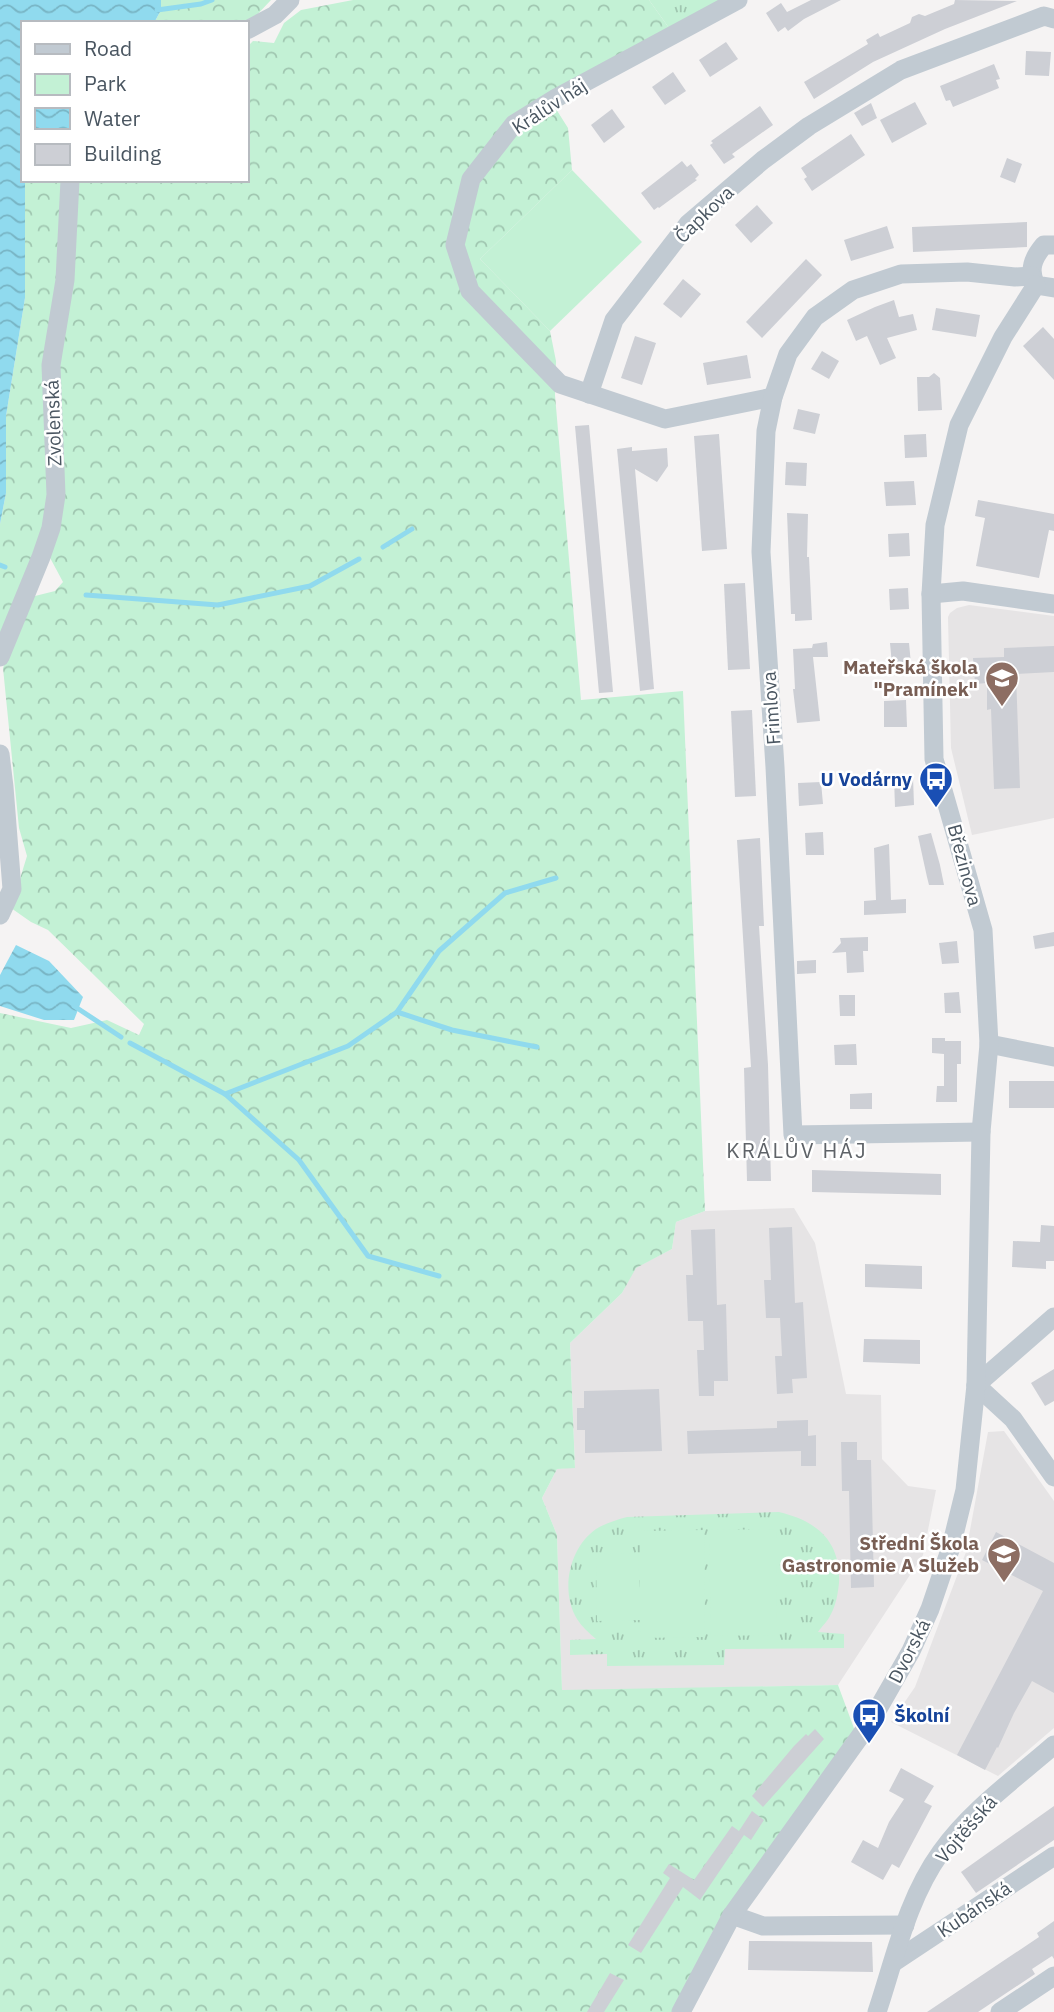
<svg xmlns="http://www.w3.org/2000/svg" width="1054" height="2012" font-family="'IBM Plex Sans',sans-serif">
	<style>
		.education { fill: #e6e4e5 }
		.grass { fill: url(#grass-tufts) }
		.forest { fill: url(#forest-crowns) }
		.park { fill: #c3f1d5 }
		.water { fill: url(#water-waves) }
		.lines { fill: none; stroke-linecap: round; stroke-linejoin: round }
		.stream { stroke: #90daee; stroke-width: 5 }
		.building { fill: #cdcfd5 }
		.minor { stroke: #c1cad2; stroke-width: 19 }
		.labels { text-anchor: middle; stroke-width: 5; stroke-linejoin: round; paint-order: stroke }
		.street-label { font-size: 19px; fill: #4a5661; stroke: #fff }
		.education-label { font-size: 19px; font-weight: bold; fill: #785e54; stroke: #fff; text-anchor: end }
		.transit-label { font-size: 19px; font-weight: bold; fill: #164399; stroke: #fff; text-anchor: end }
		.neighbourhood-label { font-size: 21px; letter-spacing: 2px; fill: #5f6368; stroke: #fff }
	</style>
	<defs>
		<pattern id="grass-tufts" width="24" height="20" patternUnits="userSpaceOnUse" patternTransform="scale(1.75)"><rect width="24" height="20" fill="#c3f1d5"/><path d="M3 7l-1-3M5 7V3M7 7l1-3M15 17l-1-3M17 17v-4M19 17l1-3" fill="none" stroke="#a0c6b0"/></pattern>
		<pattern id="forest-crowns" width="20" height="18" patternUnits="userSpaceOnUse" patternTransform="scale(1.75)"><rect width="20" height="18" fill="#c3f1d5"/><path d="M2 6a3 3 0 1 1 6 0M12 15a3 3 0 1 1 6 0" fill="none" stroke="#a0c6b0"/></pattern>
		<pattern id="water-waves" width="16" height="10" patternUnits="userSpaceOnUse" patternTransform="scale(1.75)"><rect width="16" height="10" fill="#90daee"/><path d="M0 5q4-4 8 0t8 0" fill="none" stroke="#78b4c4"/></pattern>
	</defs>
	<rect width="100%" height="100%" fill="#f5f3f3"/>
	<!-- education -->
	<g class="education">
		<polygon points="969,605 1054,616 1054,818 972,835 951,748 948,617 950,613 957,608"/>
		<polygon points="794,1208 815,1243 846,1394 881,1395 882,1459 908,1486 936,1490 923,1555 838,1685 562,1691 557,1535 542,1498 557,1469 575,1467 570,1343 622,1293 635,1268 672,1249 676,1222 705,1211"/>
		<polygon points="1004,1431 1054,1501 1054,1728 998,1776 891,1722 915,1687 966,1552 988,1432"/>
	</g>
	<!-- grass -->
	<g class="grass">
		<polygon points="649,0 738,0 674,35"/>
		<path d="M779,1512C817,1521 841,1541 839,1583C838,1593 836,1605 831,1614C828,1621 822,1626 818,1632L844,1634V1648L725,1649L724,1665L607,1666V1654L570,1655V1640L596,1639C589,1633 582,1627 577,1619C560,1591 569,1548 596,1529C606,1523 616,1520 627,1517Z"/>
	</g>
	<!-- forest -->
	<g class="forest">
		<polygon points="161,0 271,0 253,19 246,23 154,23 161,10"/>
		<polygon points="353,0 649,0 674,35 556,109 568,128 572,170 480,259 550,331 556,361 555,395 581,700 683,691 705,1211 676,1222 672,1249 636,1268 622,1293 570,1343 575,1468 557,1469 542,1498 557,1535 562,1690 838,1685 855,1731 731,1908 714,1929 673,2012 0,2012 0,1013 71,1028 107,1020 139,1035 144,1024 48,930 31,922 11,908 27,856 19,828 3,668 31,597 55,591 63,582 48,554 55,367 77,180 247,180 247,47 253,41 274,43 284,23 301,10"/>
		<polygon points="25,180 66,180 48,502 37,551 0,640 0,524 6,493 6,416 25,298"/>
	</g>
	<!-- park -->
	<g class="park">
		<polygon points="572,170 642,242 550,331 480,259"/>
		<polygon points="776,1529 777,1635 711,1636 709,1530"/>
		<polygon points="704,1530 705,1637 641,1638 640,1620 597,1621 596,1554 638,1553 640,1591 640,1531"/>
	</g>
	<!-- water -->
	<g class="water">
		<polygon points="0,0 161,0 161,10 154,23 23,23 23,180 25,180 25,298 6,416 6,493 0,524"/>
		<polygon points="16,945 49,961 83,997 74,1020 44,1020 0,1006 0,975"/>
	</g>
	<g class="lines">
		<!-- stream -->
		<g class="stream">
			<polyline points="157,10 201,4 212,0"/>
			<polyline points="383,547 412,529"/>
			<polyline points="0,565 5,567"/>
			<polyline points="86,595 218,605 310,586 359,559"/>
			<polyline points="74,1006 121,1037"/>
			<polyline points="397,1012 439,951 505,893 556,878"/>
			<polyline points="130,1043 225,1094 299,1160 368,1256 439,1276"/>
			<polyline points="225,1094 348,1046 397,1012 452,1030 537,1047"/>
		</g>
	</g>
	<!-- building -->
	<g class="building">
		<polygon points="811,0 841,0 804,19 788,31 785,27 778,32 766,13 781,3 787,12"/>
		<polygon points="955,0 1017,1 945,29 873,62 814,99 804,82 868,44 866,40 878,33 880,37 910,23 912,17 919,14 925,16 954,4"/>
		<polygon points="726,42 738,59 710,77 699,60"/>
		<polygon points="1026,51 1051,52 1049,76 1025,75"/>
		<polygon points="994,64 1000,79 996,80 999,88 953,107 950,100 946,101 945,99 940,86"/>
		<polygon points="673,72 686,91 665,105 652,87"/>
		<polygon points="915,102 927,124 892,143 880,120"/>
		<polygon points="871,103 877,118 862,126 854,113"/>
		<polygon points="760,106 773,125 732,154 735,157 724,164 710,145 713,143 711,141"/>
		<polygon points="612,109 625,127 604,143 591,125"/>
		<polygon points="851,134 865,155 812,191 804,179 807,177 801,168"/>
		<polygon points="1007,158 1022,164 1015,183 1000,177"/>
		<polygon points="682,161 687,167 691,164 699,175 695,179 697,180 659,208 658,207 654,210 641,193"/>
		<polygon points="757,205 773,223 751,243 735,225"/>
		<polygon points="1027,222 1027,247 913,252 912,227"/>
		<polygon points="887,226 894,248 851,261 844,240"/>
		<polygon points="806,259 822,275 762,338 746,322"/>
		<polygon points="683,279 701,294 681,318 663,304"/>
		<polygon points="894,300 899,317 913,314 917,330 887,338 896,358 880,365 867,336 856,341 847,320 875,307"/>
		<polygon points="936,308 980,315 976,337 932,330"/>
		<polygon points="1043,327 1054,339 1054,380 1023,346"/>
		<polygon points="635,336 656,343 642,385 621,378"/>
		<polygon points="822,351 839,361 829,379 811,369"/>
		<polygon points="747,355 751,378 707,385 703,363"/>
		<polygon points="934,373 940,378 942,410 918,411 917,377 929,377"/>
		<polygon points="798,409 820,414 815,434 793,429"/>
		<polygon points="589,425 613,692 599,693 575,426"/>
		<polygon points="719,434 727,549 702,551 694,436"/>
		<polygon points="926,434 927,457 905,458 904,435"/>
		<polygon points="632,447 632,451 667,448 668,466 657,482 635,469 654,689 640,691 617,449"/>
		<polygon points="786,462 807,463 806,486 785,485"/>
		<polygon points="914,481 916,505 886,506 884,482"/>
		<polygon points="978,500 1054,514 1054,531 1049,530 1039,578 976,566 985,518 975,516"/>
		<polygon points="787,513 808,514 807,557 809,557 812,620 795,621 795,614 791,614"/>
		<polygon points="909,533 910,556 889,557 888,534"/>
		<polygon points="745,583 750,669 728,670 724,584"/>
		<polygon points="908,588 909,609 890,610 889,589"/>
		<polygon points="827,642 828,657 813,657 820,721 797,723 793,689 795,689 793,649 812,648 813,644"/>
		<polygon points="890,643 909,643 911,664 892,665"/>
		<polygon points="1054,646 1054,672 1016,674 1020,788 994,789 991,709 987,710 987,683 975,684 973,658 1004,657 1004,648"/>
		<polygon points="906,700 907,727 884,727 884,701"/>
		<polygon points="752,710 756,796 735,797 731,711"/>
		<polygon points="913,777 914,805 895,807 894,778"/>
		<polygon points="821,782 823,804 799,806 798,783"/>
		<polygon points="823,832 824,855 806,855 805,833"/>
		<polygon points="931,833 940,865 944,885 929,885 927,877 918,836"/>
		<polygon points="760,838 764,926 759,926 768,1065 771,1181 747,1181 744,1068 751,1067 737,840"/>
		<polygon points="889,844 891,900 906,899 906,913 864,915 864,901 876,900 874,848"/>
		<polygon points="1054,932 1054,946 1035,949 1033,936"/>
		<polygon points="868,937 868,951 863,951 864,972 847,973 846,952 832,953 841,943 840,938"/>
		<polygon points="957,941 959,963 942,964 939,943"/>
		<polygon points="816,960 816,973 797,974 797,961"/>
		<polygon points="959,992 961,1013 945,1013 944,993"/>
		<polygon points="839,995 855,995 855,1016 840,1016"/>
		<polygon points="932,1038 945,1038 945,1041 961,1041 961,1064 957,1064 957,1102 936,1102 937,1086 944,1086 944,1054 932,1053"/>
		<polygon points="856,1044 857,1065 835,1065 834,1045"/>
		<rect x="1009" y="1081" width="45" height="27"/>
		<polygon points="872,1093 872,1109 850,1109 850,1094"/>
		<polygon points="812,1170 941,1174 941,1195 812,1192"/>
		<polygon points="1041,1225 1054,1226 1054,1261 1046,1261 1046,1269 1012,1267 1013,1241 1040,1242"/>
		<polygon points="792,1227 795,1303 803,1302 807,1378 792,1379 793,1393 777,1394 775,1356 782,1356 780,1318 766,1318 764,1280 771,1280 769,1228"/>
		<polygon points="715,1229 717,1305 726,1304 728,1381 714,1381 714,1396 699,1396 697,1350 704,1350 703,1321 688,1321 686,1275 693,1275 691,1230"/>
		<polygon points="865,1264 922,1266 922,1289 865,1287"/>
		<polygon points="864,1339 920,1340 920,1364 863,1362"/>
		<polygon points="1054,1369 1054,1401 1045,1406 1031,1383"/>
		<polygon points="659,1389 662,1451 585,1453 585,1430 577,1430 577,1408 584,1408 584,1391"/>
		<polygon points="808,1420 808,1436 816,1435 816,1466 801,1466 801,1451 688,1454 687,1431 777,1428 777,1421"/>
		<polygon points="841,1442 857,1442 857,1460 871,1460 874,1587 851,1588 849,1491 842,1491"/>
		<polygon points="996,1532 1054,1563 1054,1693 1032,1681 1014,1713 998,1748 997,1747 985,1770 957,1755 1043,1591 982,1560"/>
		<polygon points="815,1729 824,1739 763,1807 752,1796 794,1746 806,1734 808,1736"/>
		<polygon points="901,1768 934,1786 924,1802 932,1806 899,1868 892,1864 883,1880 851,1862 863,1840 878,1848 889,1822 904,1799 889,1791"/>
		<polygon points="1054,1806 1054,1840 976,1893 961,1872"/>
		<polygon points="752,1811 764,1820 751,1840 744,1835 700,1900 683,1887 641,1953 628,1945 670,1878 663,1873 669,1864 694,1880 732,1826 739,1831"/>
		<polygon points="1054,1921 1054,1959 1052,1956 1032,1969 1035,1974 978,2012 927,2012 1039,1937 1037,1933"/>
		<polygon points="749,1941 872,1942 873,1972 748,1970"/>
		<polygon points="610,1973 624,1980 604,2012 587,2012"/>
	</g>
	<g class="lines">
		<!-- minor -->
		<g class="minor">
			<polyline points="738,0 556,98 514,124 471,179 455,245 470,291 560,384 665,419 773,397"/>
			<polyline points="247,30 275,15 290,0"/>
			<path d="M1054,245H1044C1033,258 1028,270 1036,285L1054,288"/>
			<polyline points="589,394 614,320 688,224 763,160 809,126 901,70 1044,16 1054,19"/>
			<polyline points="931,594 963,591 1054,604"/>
			<polyline points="0,657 41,557 51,528 56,495 51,365 65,280 70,180"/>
			<polyline points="0,754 4,787 12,889 0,915"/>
			<polyline points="989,1044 1054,1057"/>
			<polyline points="981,1132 793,1135 775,767 761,552 766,431 773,397 788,354 815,317 853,290 901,274 967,272 1015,277 1032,276"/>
			<polyline points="976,1385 1013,1419 1054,1477"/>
			<polyline points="976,1385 1054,1317"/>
			<polyline points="732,1915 763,1926 905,1925"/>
			<polyline points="894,1962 1054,1856"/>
			<polyline points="681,2012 732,1915 871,1721 911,1651 930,1609 951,1547 965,1490 976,1385 981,1132 989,1044 983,930 934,759 931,594 935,525 959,425 1003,337 1036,285"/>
			<path d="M877,2012C895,1958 907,1899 941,1852C971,1810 1015,1779 1054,1745"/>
			<polyline points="1000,2012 1054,1976"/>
		</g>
	</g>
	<!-- icons -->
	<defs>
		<g id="school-pin" transform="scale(1.75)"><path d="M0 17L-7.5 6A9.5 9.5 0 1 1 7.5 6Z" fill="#8d6e63" stroke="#fff"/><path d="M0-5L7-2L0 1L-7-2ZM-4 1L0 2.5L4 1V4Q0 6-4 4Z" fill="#fff"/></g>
		<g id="bus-pin" transform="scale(1.75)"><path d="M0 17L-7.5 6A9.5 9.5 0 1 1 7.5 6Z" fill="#1a4fb4" stroke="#fff"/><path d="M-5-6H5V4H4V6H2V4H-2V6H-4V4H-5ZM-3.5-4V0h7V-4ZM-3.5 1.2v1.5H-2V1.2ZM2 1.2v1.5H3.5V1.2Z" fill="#fff"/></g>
		<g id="university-pin" transform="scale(1.75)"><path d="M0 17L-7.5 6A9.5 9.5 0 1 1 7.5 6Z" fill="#8d6e63" stroke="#fff"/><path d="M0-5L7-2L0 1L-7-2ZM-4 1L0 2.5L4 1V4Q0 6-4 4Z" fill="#fff"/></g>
	</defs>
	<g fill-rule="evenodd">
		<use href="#school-pin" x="1002" y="678"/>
		<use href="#bus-pin" x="936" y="779"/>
		<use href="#university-pin" x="1004" y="1554"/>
		<use href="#bus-pin" x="869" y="1715"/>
	</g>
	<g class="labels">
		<!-- street labels -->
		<g class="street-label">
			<text transform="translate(549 106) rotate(-33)" y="7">Králův háj</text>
			<text transform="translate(704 214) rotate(-44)" y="7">Čapkova</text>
			<text transform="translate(53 423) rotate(-92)" y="7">Zvolenská</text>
			<text transform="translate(771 708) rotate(-94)" y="7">Frimlova</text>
			<text transform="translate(965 865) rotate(75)" y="7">Březinova</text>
			<text transform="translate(909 1651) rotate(-63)" y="7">Dvorská</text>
			<text transform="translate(966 1829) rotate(-49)" y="7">Vojtěšská</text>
			<text transform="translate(974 1909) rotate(-34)" y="7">Kubánská</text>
		</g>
		<!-- education labels -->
		<g class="education-label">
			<text x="978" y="674">Mateřská škola<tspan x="978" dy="22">"Pramínek"</tspan></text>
			<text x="979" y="1550">Střední Škola<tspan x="979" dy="22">Gastronomie A Služeb</tspan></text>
		</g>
		<!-- transit labels -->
		<g class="transit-label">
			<text x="912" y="786">U Vodárny</text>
			<text x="894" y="1722" text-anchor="start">Školní</text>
		</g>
		<!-- neighbourhood labels -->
		<g class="neighbourhood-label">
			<text x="797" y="1158">KRÁLŮV HÁJ</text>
		</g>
	</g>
	<!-- legend -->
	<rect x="21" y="21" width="228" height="161" fill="#ffffff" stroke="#b7bbc0" stroke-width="2"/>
	<rect x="35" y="44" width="35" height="10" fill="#c1cad2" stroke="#b7bbc0" stroke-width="2"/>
	<text x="84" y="56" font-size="21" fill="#4a5661">Road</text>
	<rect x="35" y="74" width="35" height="21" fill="#c3f1d5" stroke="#b7bbc0" stroke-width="2"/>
	<text x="84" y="91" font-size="21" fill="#4a5661">Park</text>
	<rect x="35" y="108" width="35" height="21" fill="url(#water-waves)" stroke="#b7bbc0" stroke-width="2"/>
	<text x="84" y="126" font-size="21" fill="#4a5661">Water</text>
	<rect x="35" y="144" width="35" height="21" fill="#cdcfd5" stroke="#b7bbc0" stroke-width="2"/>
	<text x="84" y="161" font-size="21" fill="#4a5661">Building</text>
</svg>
